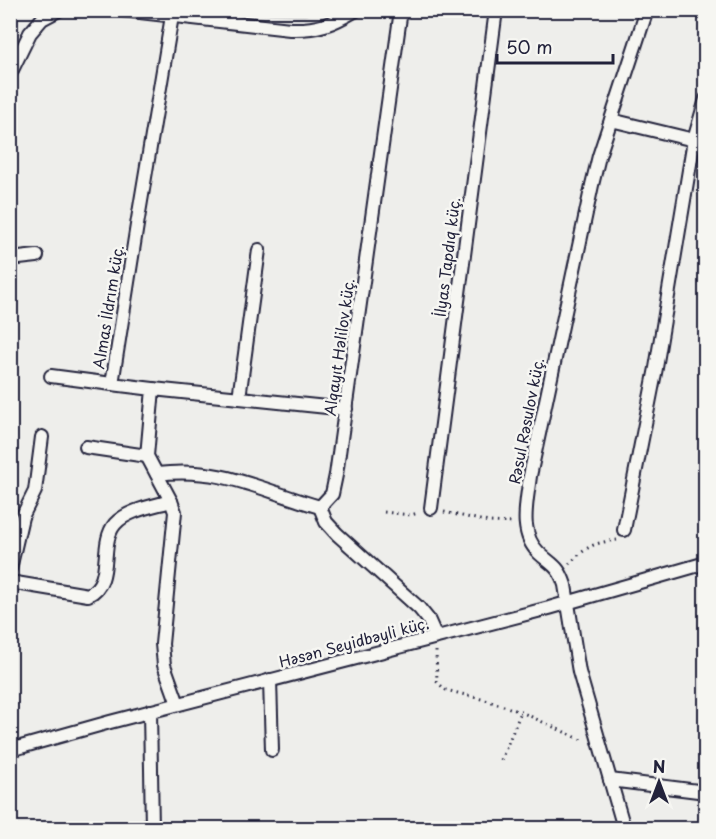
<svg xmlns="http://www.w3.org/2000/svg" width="716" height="839" font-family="'Playpen Sans',sans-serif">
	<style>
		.built { fill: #dfdfde }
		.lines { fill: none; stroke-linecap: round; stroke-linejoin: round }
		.street-casing { stroke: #22223b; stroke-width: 16 }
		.path { stroke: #22223b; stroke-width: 3; stroke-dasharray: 1.5 4.5; stroke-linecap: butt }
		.street { stroke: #f6f6f2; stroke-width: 12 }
		.labels { text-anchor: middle; stroke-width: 5; stroke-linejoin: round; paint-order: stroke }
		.street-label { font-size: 15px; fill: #22223b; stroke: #f6f6f2 }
	</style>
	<rect width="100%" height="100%" fill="#eeeeeb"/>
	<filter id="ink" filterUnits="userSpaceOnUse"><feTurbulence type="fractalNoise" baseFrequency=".0167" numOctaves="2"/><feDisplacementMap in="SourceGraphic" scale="12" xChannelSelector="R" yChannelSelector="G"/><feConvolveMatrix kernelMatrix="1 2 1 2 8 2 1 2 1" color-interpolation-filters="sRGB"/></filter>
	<g filter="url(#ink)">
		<!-- built -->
		<polygon class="built" points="219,11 317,11 304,17"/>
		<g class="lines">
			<!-- street casing -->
			<g class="street-casing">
				<g id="street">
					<path d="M122,10L290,29C318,30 332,24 356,10"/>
					<polyline points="172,16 137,225 112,384 153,389 147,456 171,501 175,512 162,644 164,665 178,704"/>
					<polyline points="10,74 30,33 42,19 59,10"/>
					<polyline points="611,120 694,140"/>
					<polyline points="10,259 37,256"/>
					<polyline points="51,376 112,384"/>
					<polyline points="153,389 346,409"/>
					<polyline points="239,398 259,250"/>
					<polyline points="86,447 147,456"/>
					<path d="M157,474C222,466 260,490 320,507"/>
					<polyline points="320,507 332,494 336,475 401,10"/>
					<polyline points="320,507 326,522 337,534 419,608 428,619 436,637"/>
					<polyline points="431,508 496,10"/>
					<polyline points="624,530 656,368 694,140 706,99"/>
					<polyline points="10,569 22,517 35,491 42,437"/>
					<path d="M10,582L88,595C115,582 98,544 115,524C127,510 154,506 171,501"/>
					<polyline points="270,680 272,750"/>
					<polyline points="150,711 152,828"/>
					<polyline points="10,750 110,722 549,608 706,563"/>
					<polyline points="610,780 706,792"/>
					<path d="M624,828L579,672L565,585C559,566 553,566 539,553C518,533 527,502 530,476L592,185L599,156L647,10"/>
				</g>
			</g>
			<!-- path -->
			<g class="path">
				<polyline points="384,512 411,515 418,513"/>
				<polyline points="444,512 489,522 514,523"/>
				<path d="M569,564C587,547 591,543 617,540"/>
				<polyline points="436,651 437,682 446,690 489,701 521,712 584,741"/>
				<polyline points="501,760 521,712"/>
			</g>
			<!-- street -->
			<use href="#street" class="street"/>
		</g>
	</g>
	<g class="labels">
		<!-- street labels -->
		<g class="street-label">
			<text transform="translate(448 257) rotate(-83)" y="5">İlyas Tapdıq küç.</text>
			<text transform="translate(109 307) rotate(-81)" y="5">Almas İldrım küç.</text>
			<text transform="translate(340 347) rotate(-82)" y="5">Alqayıt Həlilov küç.</text>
			<text transform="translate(527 421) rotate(-79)" y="5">Rəsul Rəsulov küç.</text>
			<text transform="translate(354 643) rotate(-15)" y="5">Həsən Seyidbəyli küç.</text>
		</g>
	</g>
	<!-- margin -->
	<rect width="716" height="839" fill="none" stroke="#f6f6f2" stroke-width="36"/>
	<rect x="18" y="18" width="680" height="803" fill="none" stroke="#22223b" stroke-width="2" filter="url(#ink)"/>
	<!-- north arrow -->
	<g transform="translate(659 782)" stroke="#f6f6f2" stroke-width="4.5" paint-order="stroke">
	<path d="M0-4.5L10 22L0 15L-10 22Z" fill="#22223b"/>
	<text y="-9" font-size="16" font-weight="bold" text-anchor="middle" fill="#22223b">N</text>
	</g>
	<!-- scale -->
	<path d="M497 54v9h116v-9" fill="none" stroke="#22223b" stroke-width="3"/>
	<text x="506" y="54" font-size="18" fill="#22223b" stroke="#f6f6f2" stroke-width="4.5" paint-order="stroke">50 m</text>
</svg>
